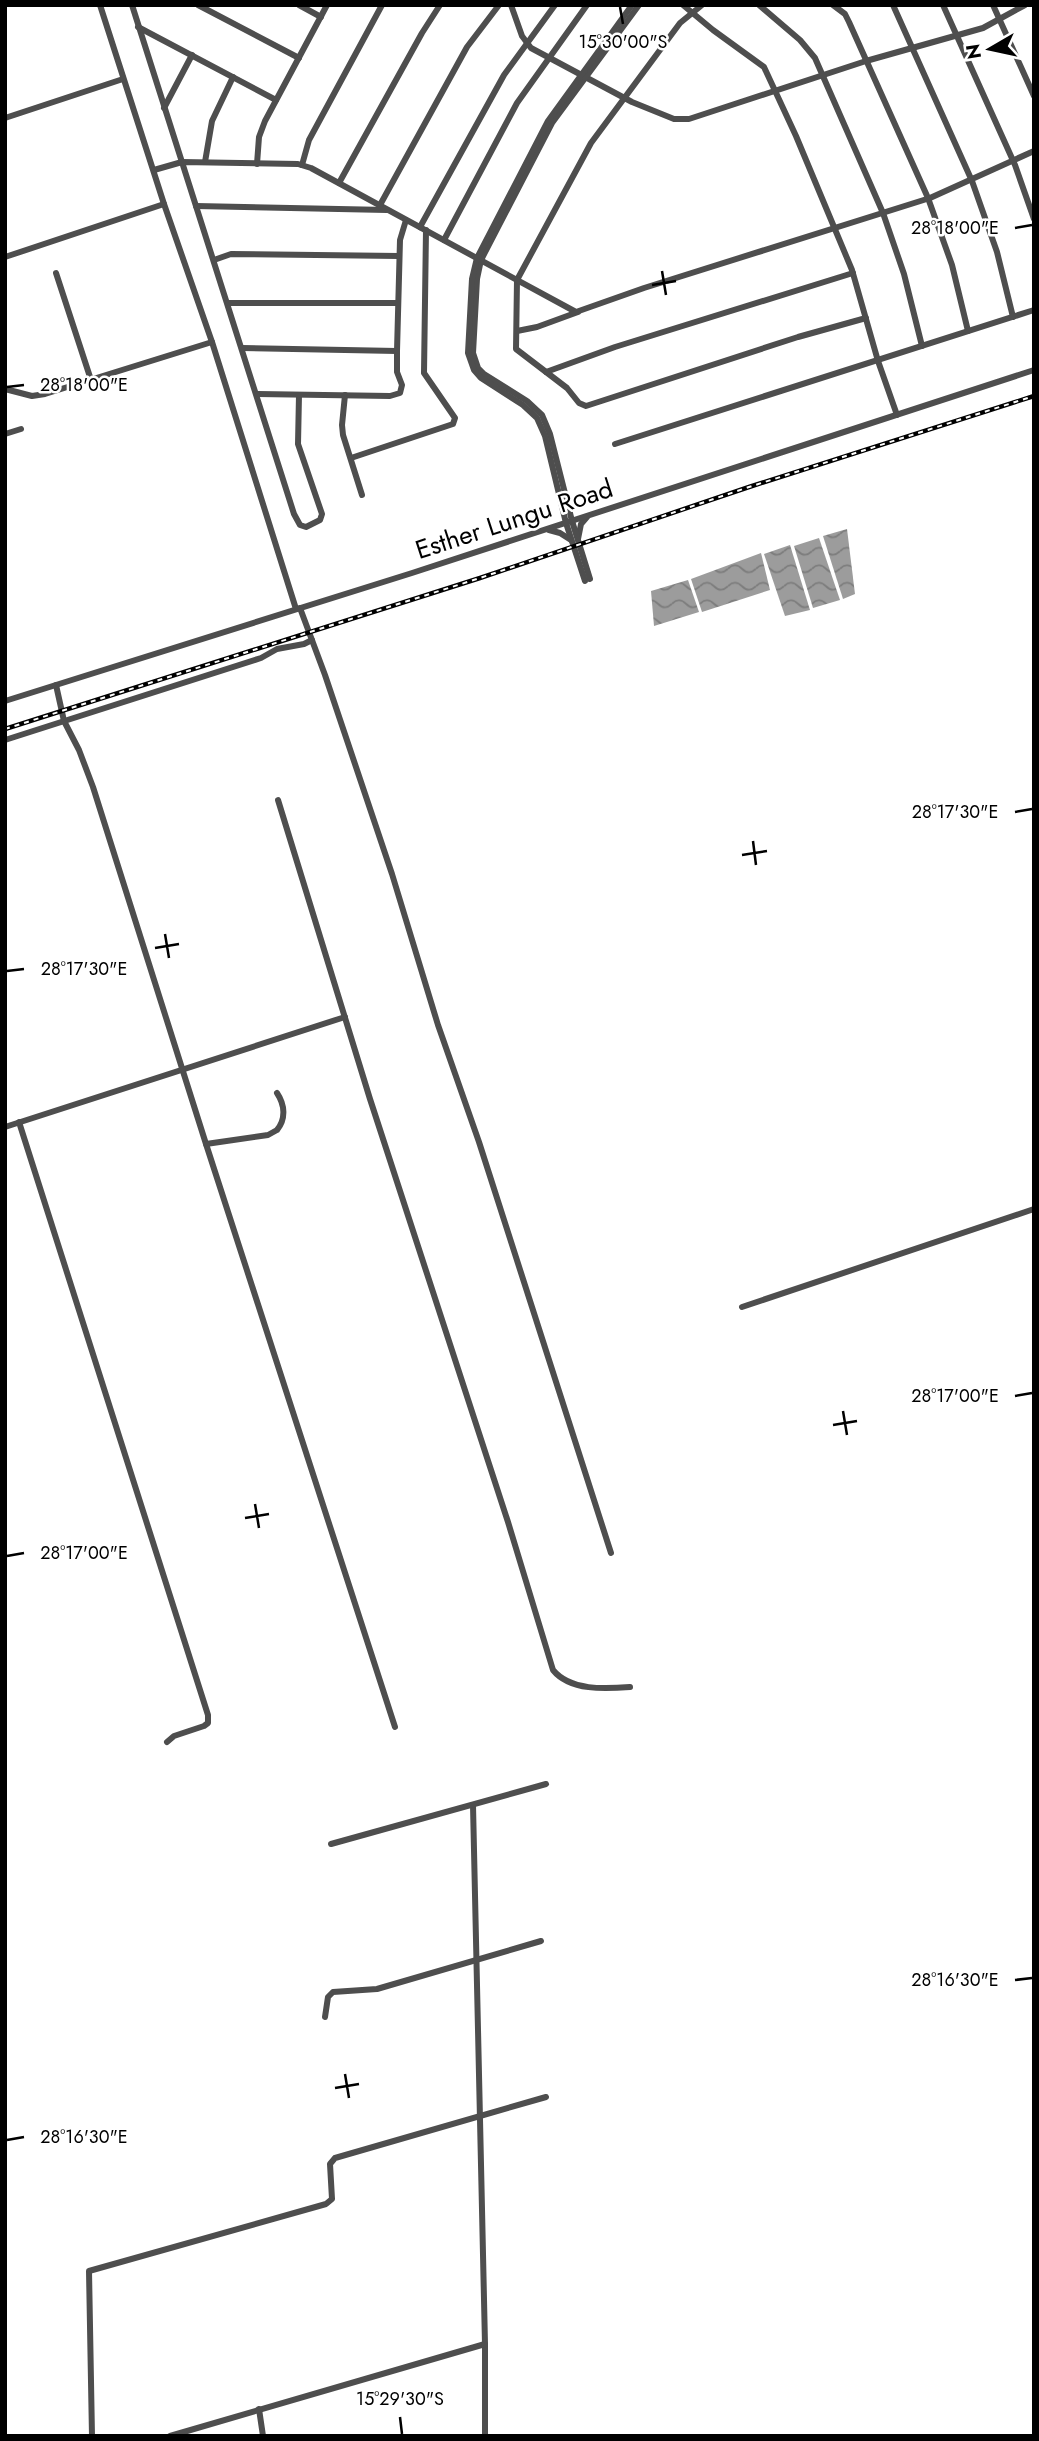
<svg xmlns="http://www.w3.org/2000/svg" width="1039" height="2441" font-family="Jost,sans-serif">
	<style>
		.water { fill: url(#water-waves) }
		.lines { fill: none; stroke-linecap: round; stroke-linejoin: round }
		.minor { stroke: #4e4e4e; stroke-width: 6 }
		.rail-casing { stroke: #000; stroke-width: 4.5 }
		.rail { stroke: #fff; stroke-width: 2; stroke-dasharray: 5; stroke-linecap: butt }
		.ticks { fill: none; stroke: #000; stroke-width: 2.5 }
		.labels { text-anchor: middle; stroke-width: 5; stroke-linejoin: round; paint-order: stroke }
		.street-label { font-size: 26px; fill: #000; stroke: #fff }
		.ticks-label { font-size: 18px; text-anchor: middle; fill: #000; stroke: #fff; stroke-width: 5; stroke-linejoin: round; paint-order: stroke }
	</style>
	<defs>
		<pattern id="water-waves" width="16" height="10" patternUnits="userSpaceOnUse" patternTransform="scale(1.75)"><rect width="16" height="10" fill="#9c9c9c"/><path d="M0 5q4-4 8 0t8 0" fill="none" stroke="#7d7d7d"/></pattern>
	</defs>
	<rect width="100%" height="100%" fill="#fff"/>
	<!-- water -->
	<g class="water">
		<polygon points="847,529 855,594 843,599 823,536"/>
		<polygon points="819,538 840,600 813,608 794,546"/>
		<polygon points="790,545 810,610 785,616 764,554"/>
		<polygon points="761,553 770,590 702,612 691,579"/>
		<polygon points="688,580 699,612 654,626 651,591"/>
	</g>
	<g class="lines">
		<!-- minor -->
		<g class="minor">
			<polyline points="100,5 164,204 212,342 296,609"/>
			<polyline points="132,5 294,514 300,525 306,527 320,520 322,514 298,444 299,395"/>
			<polyline points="198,5 299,58"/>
			<polyline points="299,5 321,17"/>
			<polyline points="511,5 522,36 531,48 632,102 674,119 689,119 866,61 983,28 1025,5"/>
			<polyline points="683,5 713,30 764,67 796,136 852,270 878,361 897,415"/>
			<polyline points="702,5 680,23 591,143 517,280 516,349 567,388 579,403 586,406 798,337 866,318"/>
			<polyline points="759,5 800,40 815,58 883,213 904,274 922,346"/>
			<polyline points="833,5 845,14 849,22 928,198 952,265 968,331"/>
			<polyline points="893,5 972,181 997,252 1013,317"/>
			<polyline points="943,5 1015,165 1034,219"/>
			<polyline points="993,5 1034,96"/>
			<polyline points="138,27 276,100"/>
			<polyline points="164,108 192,55"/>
			<polyline points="5,118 123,79"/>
			<polyline points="205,162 212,121 233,77"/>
			<polyline points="257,164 259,137 265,121 327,5"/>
			<polyline points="302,165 309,140 382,5"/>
			<polyline points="154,170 182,162 298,164 311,168 576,312 644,288 930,198 1034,151"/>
			<polyline points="339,183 422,33 440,5"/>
			<polyline points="380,205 467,47 499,5"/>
			<polyline points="196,206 387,210"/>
			<polyline points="420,227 504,75 555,5"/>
			<polyline points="444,240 517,103 587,5"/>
			<polyline points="5,257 164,204"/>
			<polyline points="214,260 231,254 399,256"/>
			<polyline points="56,273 91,380"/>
			<polyline points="228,303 398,303"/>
			<polyline points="517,331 537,327 578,312"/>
			<polyline points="242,348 397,351"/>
			<polyline points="546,372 615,347 853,273"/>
			<polyline points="5,389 32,396 45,394 212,342"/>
			<polyline points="258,394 390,396 400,393 402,385 397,372 397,351 400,240 406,220"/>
			<polyline points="345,395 342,425 343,435 362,495"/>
			<polyline points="5,434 21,429"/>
			<polyline points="615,444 1034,310"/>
			<polyline points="351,458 453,424 455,418 424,373 426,230"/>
			<polyline points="549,530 560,533 571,540"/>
			<polyline points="578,539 581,524 587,517"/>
			<polyline points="590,579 572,521 550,434 542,415 527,401 484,374 478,368 473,353 477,279 481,260 552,123 639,5"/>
			<polyline points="585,581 566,523 545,436 537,418 523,405 481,378 474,370 468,353 472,279 477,258 548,121 632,5"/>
			<polyline points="300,608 325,675 392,874 438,1025 479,1142 611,1553"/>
			<polyline points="56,685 64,721 79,750 93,787 206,1144 395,1727"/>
			<polyline points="5,701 412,573 1034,370"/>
			<polyline points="5,740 261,658 277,649 304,644 312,640"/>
			<path d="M278,800L370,1099L508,1522L553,1670C570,1691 605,1689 630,1687"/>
			<polyline points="19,1122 208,1715 208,1723 204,1726 174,1736 167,1742"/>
			<polyline points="5,1127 345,1017"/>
			<path d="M206,1144L268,1135L277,1130C286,1119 285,1105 277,1093"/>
			<polyline points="742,1307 1034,1209"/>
			<polyline points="473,1805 485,2344 485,2436"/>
			<polyline points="331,1844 546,1784"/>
			<polyline points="325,2017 328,1997 333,1992 377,1989 541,1941"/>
			<polyline points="259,2409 263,2436"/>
			<polyline points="92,2436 89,2271 326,2204 332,2199 330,2164 335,2158 546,2097"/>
			<polyline points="170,2436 485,2344"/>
		</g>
		<!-- rail casing -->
		<g class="rail-casing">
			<polyline id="rail" points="5,729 480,578 749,487 1034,396"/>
		</g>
		<!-- rail -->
		<use href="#rail" class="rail"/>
	</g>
	<!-- ticks -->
	<path class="ticks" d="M620,7L623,24M1015,228L1032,225M662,271L666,295M652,285L676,281M7,387L24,385M1015,812L1032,809M753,841L756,865M742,855L767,851M165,934L169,958M155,948L179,944M7,971L24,969M1015,1396L1032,1393M843,1411L847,1435M833,1425L857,1421M255,1504L259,1528M245,1518L269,1514M7,1556L24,1553M1015,1980L1032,1978M345,2074L349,2098M335,2088L359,2084M7,2140L24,2137M400,2417L402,2434"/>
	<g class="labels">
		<!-- street labels -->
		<g class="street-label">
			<text transform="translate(514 519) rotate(-18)" y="9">Esther Lungu Road</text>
		</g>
	</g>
	<g class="ticks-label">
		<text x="623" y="48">15°30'00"S</text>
		<text x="955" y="234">28°18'00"E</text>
		<text x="84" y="391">28°18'00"E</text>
		<text x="955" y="818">28°17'30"E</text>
		<text x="84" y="975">28°17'30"E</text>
		<text x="955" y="1402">28°17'00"E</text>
		<text x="84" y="1559">28°17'00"E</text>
		<text x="955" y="1986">28°16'30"E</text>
		<text x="84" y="2143">28°16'30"E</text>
		<text x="400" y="2405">15°29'30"S</text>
	</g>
	<!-- border -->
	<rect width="1039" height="2441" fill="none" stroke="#000000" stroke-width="14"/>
	<!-- north arrow -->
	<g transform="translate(990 49) rotate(261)" stroke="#ffffff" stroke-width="5" paint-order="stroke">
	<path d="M0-5L12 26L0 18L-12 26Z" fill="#000000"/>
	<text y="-10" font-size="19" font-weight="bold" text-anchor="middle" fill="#000000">N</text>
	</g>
</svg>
